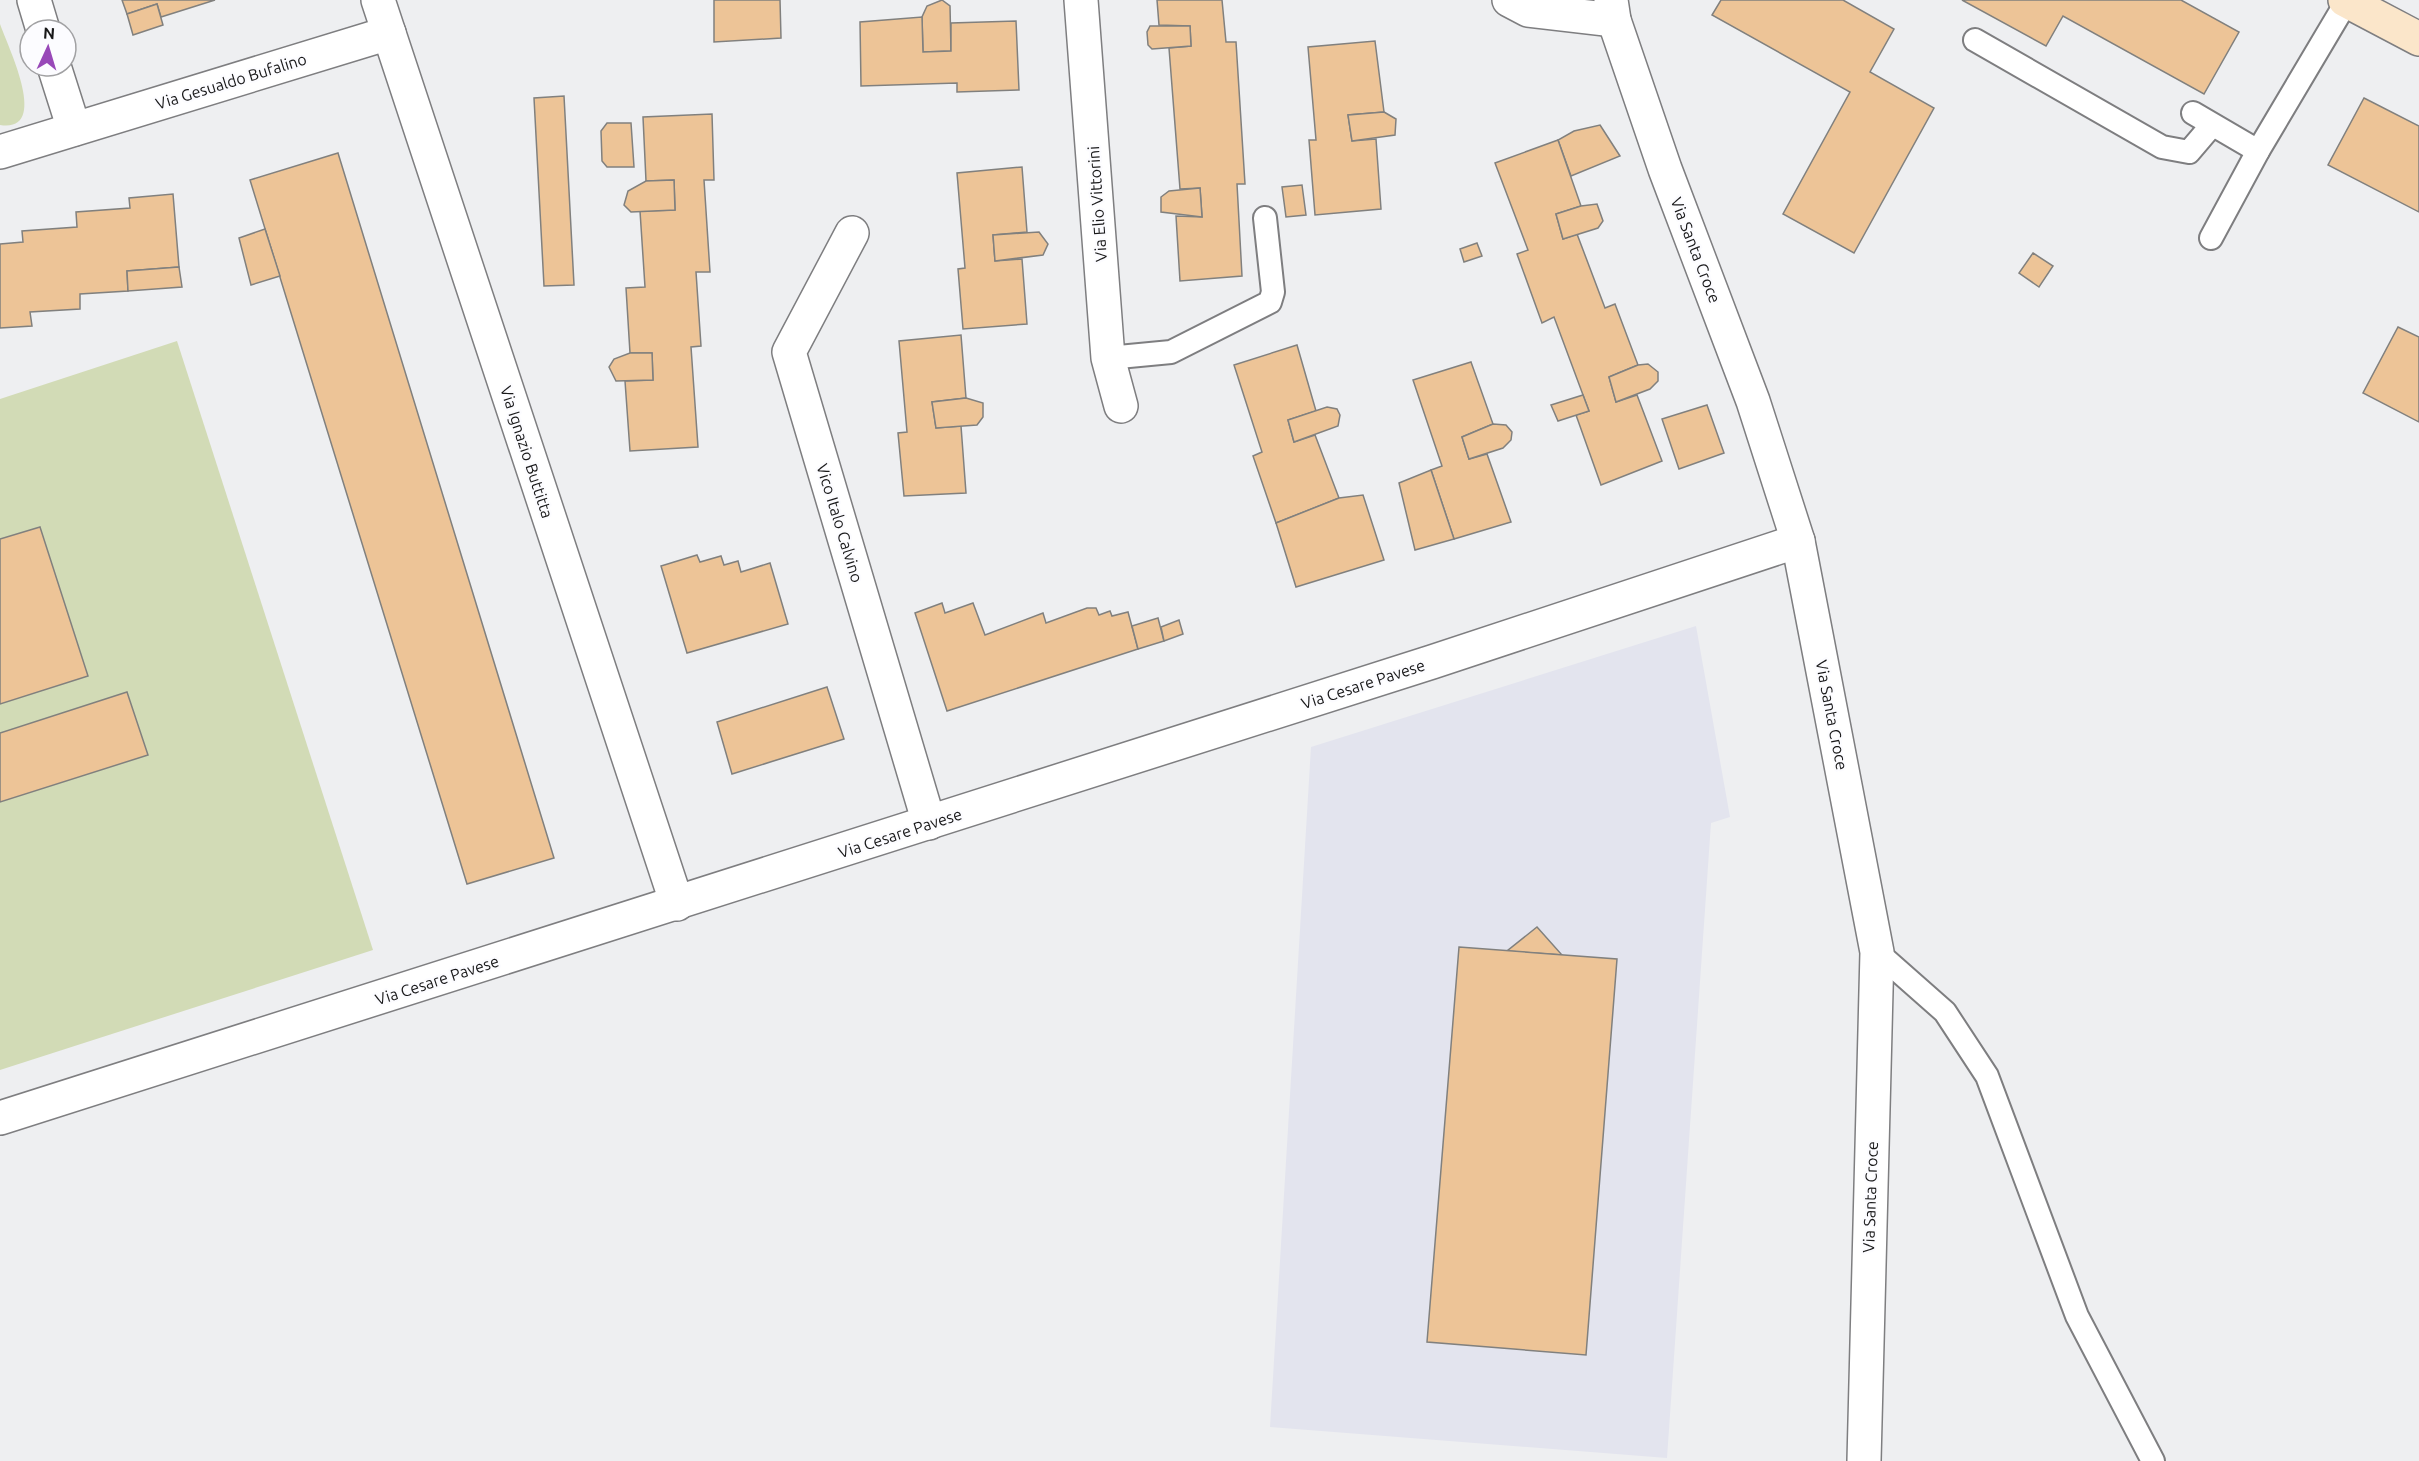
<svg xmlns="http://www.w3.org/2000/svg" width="2419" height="1461" font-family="Ubuntu,sans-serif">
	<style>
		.built { fill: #e3e4ee }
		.green { fill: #d2dbb6 }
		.building { fill: #edc497; stroke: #81807e; stroke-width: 1.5 }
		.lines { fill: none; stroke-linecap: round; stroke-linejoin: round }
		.lane-casing { stroke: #7e7e80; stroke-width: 26 }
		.street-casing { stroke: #7e7e80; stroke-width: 36 }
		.secondary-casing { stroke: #7e7e80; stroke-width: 36 }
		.lane { stroke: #fff; stroke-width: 22 }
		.street { stroke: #fff; stroke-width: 33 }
		.secondary { stroke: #fbe6ca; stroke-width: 33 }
		.labels { text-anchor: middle; stroke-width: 4.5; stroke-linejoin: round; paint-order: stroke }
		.street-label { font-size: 16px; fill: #181819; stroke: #fcfcff }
	</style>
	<rect width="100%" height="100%" fill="#eeeff1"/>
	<!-- built -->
	<polygon class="built" points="1696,626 1730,817 1711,823 1667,1458 1270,1427 1311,747"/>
	<!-- green -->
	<g class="green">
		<path d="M0,24C8,47 51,133 0,125Z"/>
		<polygon points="177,341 373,950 0,1070 0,399"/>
	</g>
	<!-- building -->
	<g class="building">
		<polygon points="122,0 215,0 161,17 157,4 127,14"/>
		<polygon points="714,0 780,0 781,38 714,42"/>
		<polygon points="942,0 950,6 951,51 923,52 922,17 927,6"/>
		<polygon points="1157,0 1222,0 1226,42 1236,42 1245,184 1237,184 1242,276 1180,281 1176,216 1202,217 1200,188 1180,189 1169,48 1191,46 1190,26 1159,25"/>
		<polygon points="1721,0 1843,0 1894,29 1870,72 1934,108 1854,253 1783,214 1850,92 1712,15"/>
		<polygon points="1962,0 2181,0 2239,32 2204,94 2063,16 2046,46"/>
		<polygon points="157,4 163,25 133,35 127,14"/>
		<polygon points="922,17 923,52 951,51 951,23 1016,21 1019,90 957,92 957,83 861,86 860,22"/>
		<polygon points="1150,26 1190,26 1191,46 1152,49 1148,45 1147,32"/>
		<polygon points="1375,41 1384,112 1348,115 1352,141 1376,139 1381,209 1315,215 1309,140 1316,140 1308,47"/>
		<polygon points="564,96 574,285 544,286 534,98"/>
		<polygon points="2364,98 2419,126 2419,212 2328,165"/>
		<polygon points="1384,112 1396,119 1395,135 1352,141 1348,115"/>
		<polygon points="712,114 714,180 704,180 710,272 696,272 701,346 691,347 698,447 630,451 625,381 653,380 652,353 630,353 626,288 645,287 640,211 675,210 674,180 646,181 643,117"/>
		<polygon points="607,123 631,123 634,167 607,167 602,161 601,131"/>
		<polygon points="1600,125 1620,156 1571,176 1558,140 1574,131"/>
		<polygon points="1558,140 1581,206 1556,214 1563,239 1577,234 1605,308 1615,304 1638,365 1609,377 1616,402 1637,395 1662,461 1601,485 1576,415 1589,411 1554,317 1542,323 1517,254 1528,250 1495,163"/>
		<polygon points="338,153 554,858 467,884 250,180"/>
		<polygon points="1022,167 1027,232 993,235 995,261 1022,259 1027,324 963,329 958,269 965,268 957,173"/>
		<polygon points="674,180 675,210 631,212 624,205 628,191 646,181"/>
		<polygon points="1302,185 1306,215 1286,217 1282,187"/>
		<polygon points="1200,188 1202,217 1161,212 1161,197 1169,191"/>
		<polygon points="173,194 179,267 127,271 128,291 80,294 80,309 30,312 32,326 0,328 0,244 23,242 22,231 77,227 76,212 130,208 129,198"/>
		<polygon points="1597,204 1603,221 1598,228 1563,239 1556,214 1581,206"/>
		<polygon points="265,229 280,276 251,285 239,238"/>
		<polygon points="1039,232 1048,244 1043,255 995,261 993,235"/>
		<polygon points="1477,243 1482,256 1464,262 1460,249"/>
		<polygon points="2033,253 2053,266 2039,287 2019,273"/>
		<polygon points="179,267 182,287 128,291 127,271"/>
		<polygon points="2398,327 2419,337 2419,422 2363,393"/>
		<polygon points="961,335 966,398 932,402 936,428 961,426 966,493 904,496 898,433 907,432 899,341"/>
		<polygon points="1297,345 1316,411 1288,420 1294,442 1315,435 1339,498 1276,523 1253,456 1262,452 1234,365"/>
		<polygon points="630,353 652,353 653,380 616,381 609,367 614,359"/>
		<polygon points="1471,362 1493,424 1462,437 1469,459 1487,454 1511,522 1454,539 1431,470 1442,466 1413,380"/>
		<polygon points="1648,364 1658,372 1658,381 1650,389 1616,402 1609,377 1638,365"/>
		<polygon points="1583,395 1589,411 1558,421 1551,405"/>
		<polygon points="966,398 983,403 983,417 977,425 936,428 932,402"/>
		<polygon points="1707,405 1724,453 1679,469 1662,419"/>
		<polygon points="1327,407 1337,409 1340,415 1338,426 1294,442 1288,420"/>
		<polygon points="1493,424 1506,425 1512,432 1511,440 1503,448 1469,459 1462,437"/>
		<polygon points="1431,470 1454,539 1415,550 1399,483"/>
		<polygon points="1363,495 1384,560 1296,587 1276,523 1339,498"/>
		<polygon points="40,527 88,676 0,704 0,539"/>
		<polygon points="697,555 700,562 721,556 724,565 738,561 741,572 770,563 788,624 687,653 661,566"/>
		<polygon points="942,603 945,613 973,603 985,635 1043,613 1046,623 1087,608 1096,608 1099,615 1110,611 1112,616 1128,612 1138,649 947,711 915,613"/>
		<polygon points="1158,618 1164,641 1138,649 1132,626"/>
		<polygon points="1179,620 1183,634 1164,641 1161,627"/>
		<polygon points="827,687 844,739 732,774 717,722"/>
		<polygon points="127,692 148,755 0,802 0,733"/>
		<polygon points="1537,927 1562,955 1507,951"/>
		<polygon points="1459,947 1617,959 1586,1355 1427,1342"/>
	</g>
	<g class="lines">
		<!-- lane casing -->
		<g class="lane-casing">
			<g id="lane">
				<polyline points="1975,40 2162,147 2189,152 2212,125"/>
				<polyline points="2193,113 2258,151"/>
				<polyline points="2211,238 2258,151 2347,1"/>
				<polyline points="1108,358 1171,352 1270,302 1273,292 1265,218"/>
				<polyline points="1877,952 1945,1012 1987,1076 2077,1316 2153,1461"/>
			</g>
		</g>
		<!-- street casing -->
		<g class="street-casing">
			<g id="street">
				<polyline points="34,0 43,30"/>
				<polyline points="378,0 677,904"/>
				<polyline points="1081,0 1108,358 1121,406"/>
				<polyline points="1509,0 1528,10 1614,20"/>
				<polyline points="1611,0 1614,20 1665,169 1753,401 1798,541 1877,952 1864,1461"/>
				<polyline points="54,66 74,129"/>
				<polyline points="0,152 389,33"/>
				<polyline points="852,233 789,352 929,823"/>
				<polyline points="0,1118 1432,662 1798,541"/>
			</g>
		</g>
		<!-- secondary casing -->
		<g class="secondary-casing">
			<polyline id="secondary" points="2345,0 2419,39"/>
		</g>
		<!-- lane -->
		<use href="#lane" class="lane"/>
		<!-- street -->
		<use href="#street" class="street"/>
		<!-- secondary -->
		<use href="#secondary" class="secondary"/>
	</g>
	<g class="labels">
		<!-- street labels -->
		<g class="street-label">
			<text transform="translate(231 81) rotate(-17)" y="6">Via Gesualdo Bufalino</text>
			<text transform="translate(1097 204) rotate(-94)" y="6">Via Elio Vittorini</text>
			<text transform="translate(1696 250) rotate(69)" y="6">Via Santa Croce</text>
			<text transform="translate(527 452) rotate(72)" y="6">Via Ignazio Buttitta</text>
			<text transform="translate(840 523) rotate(73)" y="6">Vico Italo Calvino</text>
			<text transform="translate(1363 684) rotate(-18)" y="6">Via Cesare Pavese</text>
			<text transform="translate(1832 715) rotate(79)" y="6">Via Santa Croce</text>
			<text transform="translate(900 833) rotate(-18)" y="6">Via Cesare Pavese</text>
			<text transform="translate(437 980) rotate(-18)" y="6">Via Cesare Pavese</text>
			<text transform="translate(1870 1197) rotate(-88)" y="6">Via Santa Croce</text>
		</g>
	</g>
	<!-- north arrow -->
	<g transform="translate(48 48) rotate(4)"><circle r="28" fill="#fcfcff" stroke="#a1a1a3" stroke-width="1.5"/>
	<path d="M0-4.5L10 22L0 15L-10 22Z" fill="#9848b8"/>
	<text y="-9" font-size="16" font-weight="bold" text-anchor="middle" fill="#181819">N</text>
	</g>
</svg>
